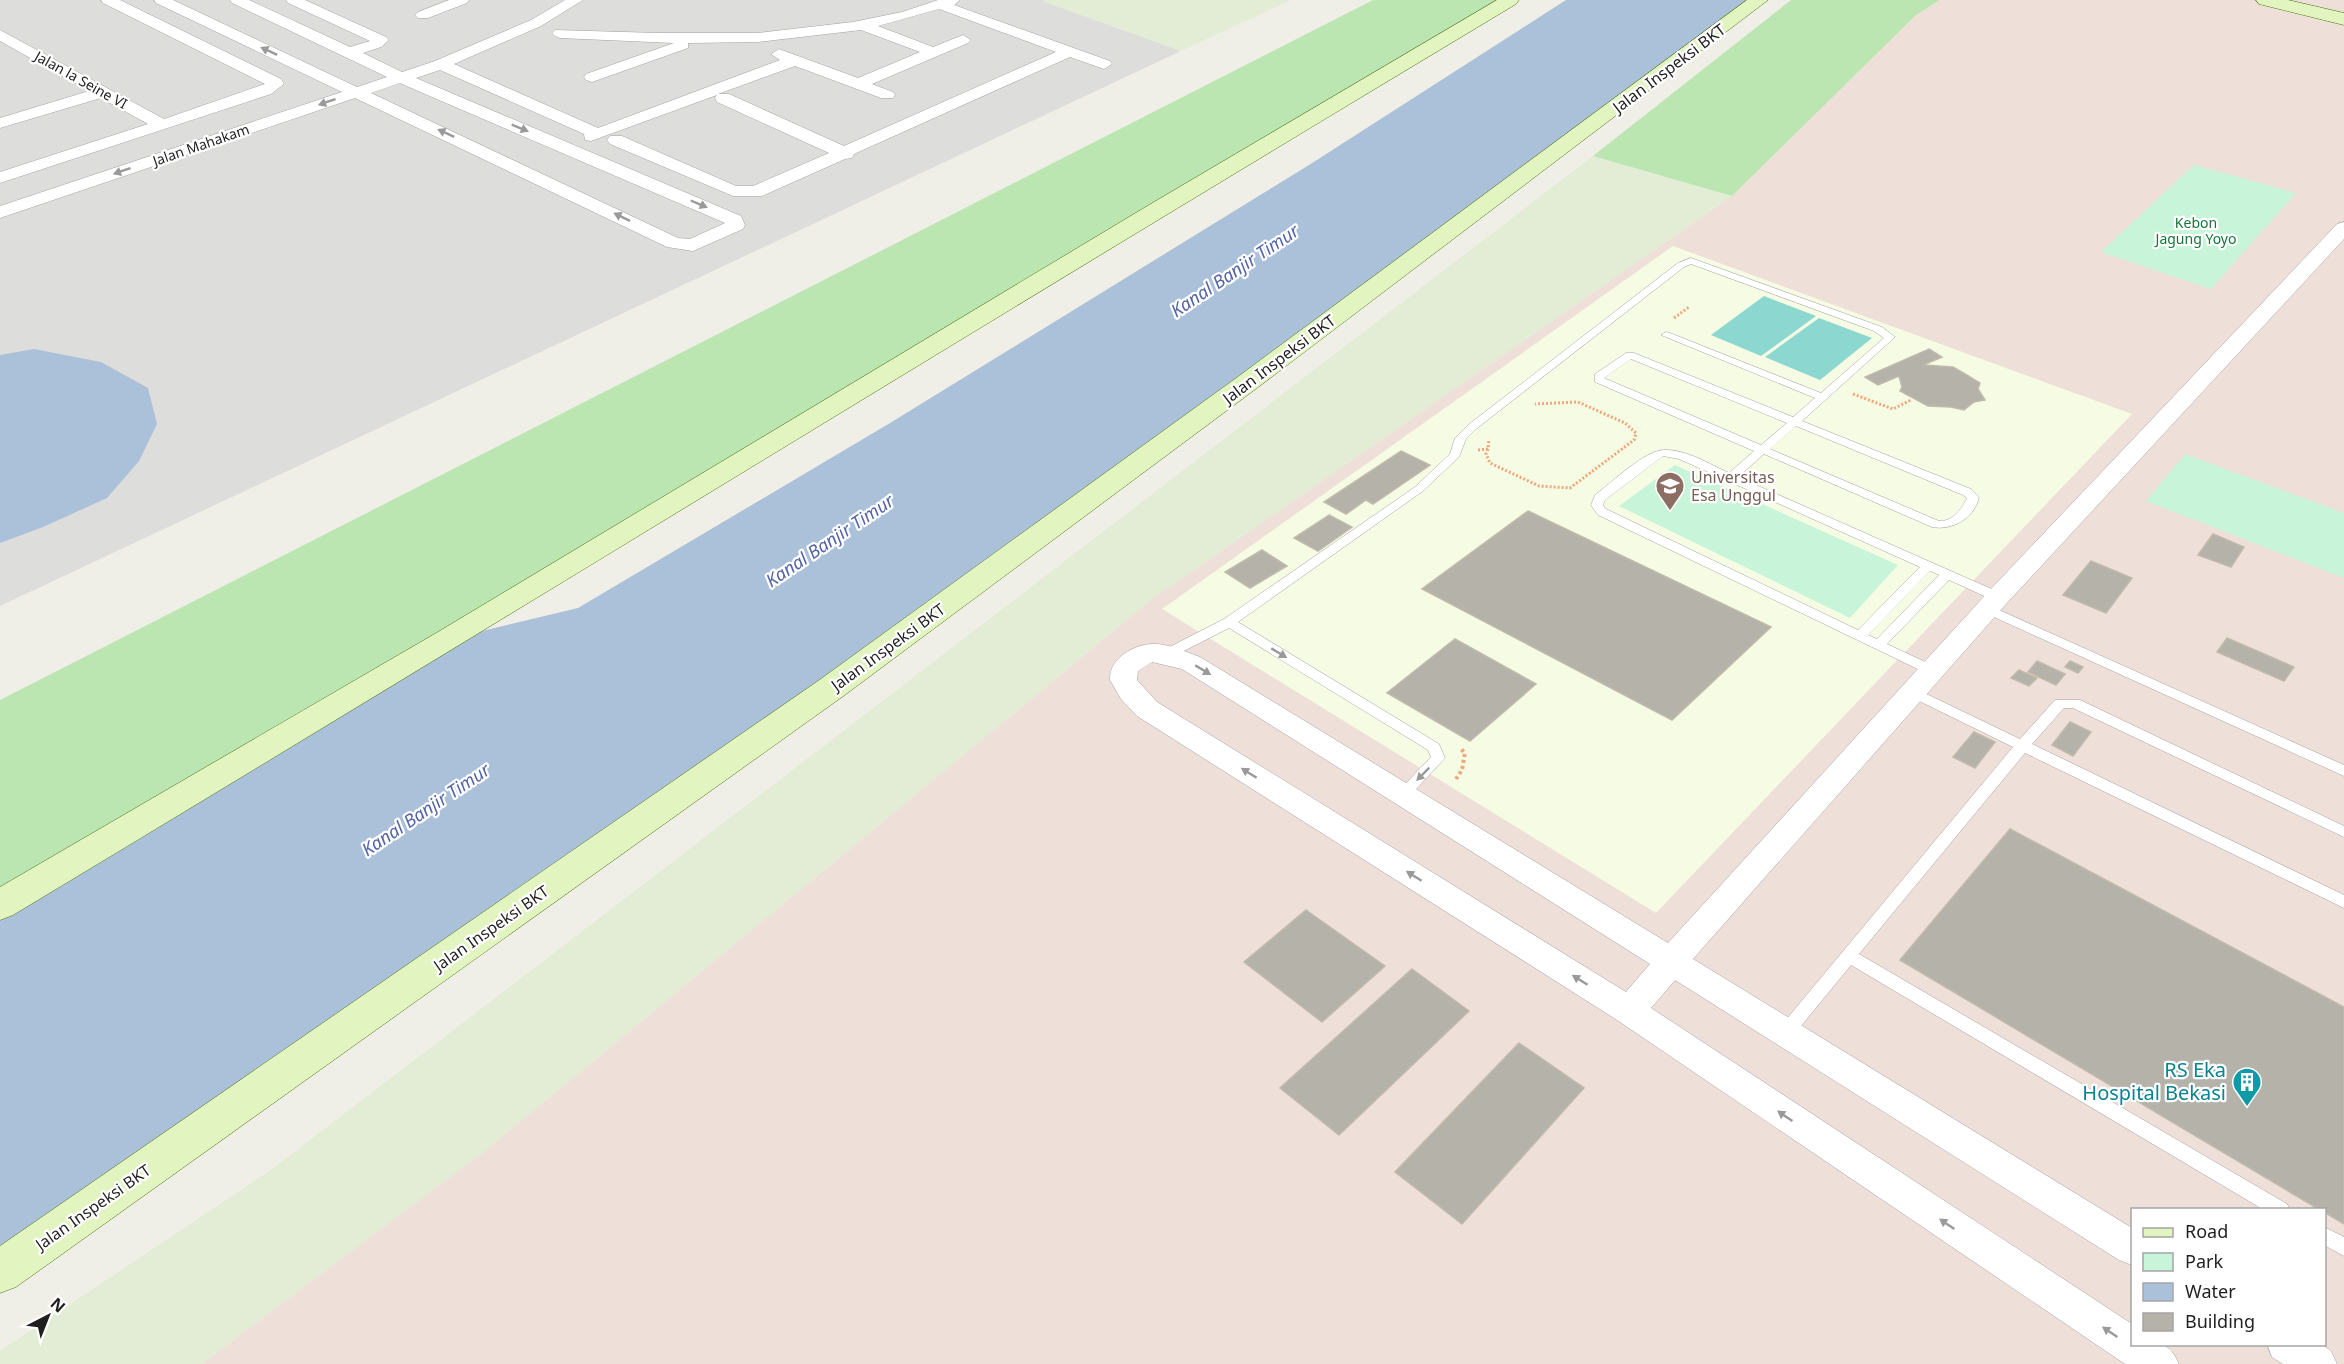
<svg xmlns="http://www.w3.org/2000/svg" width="2344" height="1364" font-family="'Noto Sans',sans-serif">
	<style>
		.residential { fill: #dddddc }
		.commercial { fill: #eedfd8; fill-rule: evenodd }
		.education { fill: #f5fce3 }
		.farmland { fill: #e3ecd4 }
		.grass { fill: #bbe5b1 }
		.park { fill: #c8f5d9 }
		.pitch { fill: #8cd7d0 }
		.water { fill: #abc1d9 }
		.building { fill: #b4b2a9; stroke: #c0baaa; stroke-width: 1.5 }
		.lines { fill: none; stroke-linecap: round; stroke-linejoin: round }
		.lane-casing { stroke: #a3a3a3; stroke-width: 1 }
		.street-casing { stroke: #a3a3a3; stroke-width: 1 }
		.secondary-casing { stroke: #486e0f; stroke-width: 1 }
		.path-far1 { stroke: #eea879; stroke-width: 3; stroke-dasharray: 2 2; stroke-linecap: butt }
		.path { stroke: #eea879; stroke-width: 4; stroke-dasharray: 3 3; stroke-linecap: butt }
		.lane { fill: #fff; fill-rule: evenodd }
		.street { fill: #fff; fill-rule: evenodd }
		.secondary { fill: #e2f4c0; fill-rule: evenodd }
		.oneway { fill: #9a9a9a }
		.labels { text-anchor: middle; stroke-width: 4.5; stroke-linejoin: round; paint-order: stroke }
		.far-street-label { font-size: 14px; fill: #1f1f1f; stroke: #fff }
		.far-park-label { font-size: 14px; fill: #16753a; stroke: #fff }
		.street-label { font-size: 16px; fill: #1f1f1f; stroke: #fff }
		.education-label { font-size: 16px; fill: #785e54; stroke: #fff; text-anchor: start }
		.water-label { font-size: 18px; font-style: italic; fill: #5465a7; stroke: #fff }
		.near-culture-label { font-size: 20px; fill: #0d838f; stroke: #fff; text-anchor: end }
	</style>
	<rect width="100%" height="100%" fill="#efefe7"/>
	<!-- residential -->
	<polygon class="residential" points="0,0 1045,0 1043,1 1181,51 0,606"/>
	<!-- commercial -->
	<path class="commercial" d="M1940,0H2344V1364H202L486,1150L1151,600L1732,196L1916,15ZM2132,1210H2324V1344H2132Z"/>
	<!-- education -->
	<polygon class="education" points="1673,246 2132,414 1656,913 1162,609"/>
	<!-- farmland -->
	<g class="farmland">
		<polygon points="1045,0 1291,0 1181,51 1042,1"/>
		<polygon points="1593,156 1732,196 1151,600 486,1150 202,1364 0,1364 0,1351 271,1170"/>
	</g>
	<!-- grass -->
	<g class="grass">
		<polygon points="1373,0 1510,0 0,905 0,700"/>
		<polygon points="1791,0 1940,0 1916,15 1732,196 1593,156"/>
	</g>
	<!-- park -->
	<g class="park">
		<polygon points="2194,165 2296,193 2211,289 2101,252"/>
		<polygon points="2185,454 2344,513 2344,578 2146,501"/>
		<polygon points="1675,465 1898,565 1850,618 1619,506"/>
	</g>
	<!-- pitch -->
	<g class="pitch">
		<polygon points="1764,296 1816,316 1761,356 1711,335"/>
		<polygon points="1819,318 1872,338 1820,380 1765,357"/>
	</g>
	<!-- water -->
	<g class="water">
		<polygon points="1566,0 1751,0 1177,428 0,1267 0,905 449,639 578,608 890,423 1309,165"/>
		<polygon points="34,349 101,362 148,388 157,424 139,461 107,498 43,527 0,543 0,355"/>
	</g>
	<!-- building -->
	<g class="building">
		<polygon points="1929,349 1942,357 1923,365 1953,367 1965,374 1980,383 1978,389 1985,400 1974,402 1964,410 1951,407 1928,406 1900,391 1902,387 1899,376 1878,385 1865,377"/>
		<polygon points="1401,451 1430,465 1373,504 1366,500 1346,514 1324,502"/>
		<polygon points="1528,511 1771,627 1672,720 1422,589"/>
		<polygon points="1329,515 1352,527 1318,551 1294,538"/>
		<polygon points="2213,534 2244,547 2231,567 2198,555"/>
		<polygon points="1262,550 1287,566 1250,588 1225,572"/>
		<polygon points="2091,561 2132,578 2106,613 2063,595"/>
		<polygon points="2227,638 2294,667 2284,681 2217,652"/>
		<polygon points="1455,639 1536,684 1470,741 1387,693"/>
		<polygon points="2037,661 2065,674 2056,685 2028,672"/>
		<polygon points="2070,661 2083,667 2078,673 2065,667"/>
		<polygon points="2019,670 2037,678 2029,686 2011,678"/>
		<polygon points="2070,722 2091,732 2073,756 2052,745"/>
		<polygon points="1974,732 1995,742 1975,768 1953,757"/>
		<polygon points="2010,829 2344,1007 2344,1224 2324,1212 2324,1210 2320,1210 1900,960"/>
		<polygon points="1306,910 1385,966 1322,1022 1244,962"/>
		<polygon points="1412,969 1469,1011 1339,1135 1280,1088"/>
		<polygon points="1519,1043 1584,1088 1462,1224 1395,1172"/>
	</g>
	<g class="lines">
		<!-- lane casing -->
		<g class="lane-casing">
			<g id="lane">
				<path d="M1691,258L1882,327L1895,337L1802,421L1971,489L1979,497C1975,518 1952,531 1932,527L1764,454L1738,477L2003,594L2004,597L2003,600H1993L1949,580L1887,644L1938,668L1940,671L1938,674H1928L1598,515L1591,505L1595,495C1610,484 1645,450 1664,450C1686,449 1709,464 1729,473L1754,451L1595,382V374L1626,353H1634L1793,417L1815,398L1661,335L1666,332L1670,333L1821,393L1884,338L1874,331L1691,264L1684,267L1476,429L1466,439L1459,457L1423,491L1238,622L1439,744L1445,758L1407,799H1397L1395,795L1431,757L1428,750L1229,628L1170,658H1160L1158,655L1160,652L1224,619L1415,487L1450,454L1455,438L1468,425L1678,263ZM1631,359L1787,423L1761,445L1604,378ZM1796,426L1963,495L1967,498C1962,509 1952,522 1939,521L1770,449ZM1663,456L1679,459L1920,567L1858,630L1606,509L1603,505L1605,500ZM1930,571L1939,575L1877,639L1868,635Z"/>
				<polygon points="1988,605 2344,765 2344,776 1983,612 1982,609 1983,606"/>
				<polygon points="1914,688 2020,739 2055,700 2080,700 2344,826 2344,837 2073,708 2064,708 2032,744 2344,895 2344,908 2025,753 1859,954 2287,1204 2290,1210 2264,1210 1851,965 1792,1037 1786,1039 1780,1037 1778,1032 1780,1027 2013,747 1909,696 1907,693 1909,690"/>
				<polygon points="2324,1227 2344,1237 2344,1256 2324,1245"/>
			</g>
		</g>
		<!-- street casing -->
		<g class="street-casing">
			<g id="street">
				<polygon points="101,0 120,0 281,79 284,84 271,94 0,183 0,172 148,124 101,98 0,128 0,118 89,91 0,41 0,30 164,119 265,84 103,3"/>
				<path d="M154,0H173L357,87L387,77L232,3L230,0H249L350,47L370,41L288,3L286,0H305L386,37L389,40L381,47L363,53L402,72L435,61L531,20L565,0H583L541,26L454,64L598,128L780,60L771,54L779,49L858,78L920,52L861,30L758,42L688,43V48L592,82L586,80L584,77L586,74L674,43L560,38L555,36L552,33L555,30L658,33H758L853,22L902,12L938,0H960L954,5L1110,61L1112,64L1104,69L1070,57L854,154L852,158L845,159L762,196H733L610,144L607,140L610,136H622L736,186H753L829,153L717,102L715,98L717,95L591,141L585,140L584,134L440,70L416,78L741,216L745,225L743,229L693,251L667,247L355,98L0,218V206L342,92L156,3ZM939,9L1056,52L844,146L729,94H718L795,66L881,98H893L895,95L893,92L872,84L968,43L971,40L963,35L933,47L878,26ZM400,83L418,91L725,223L690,239L678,238L371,93Z"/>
				<polygon points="449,0 469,0 467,3 428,18 418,18 415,15 418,12"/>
				<path d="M2344,222V239L2007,603L1693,959L2132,1228V1265L2119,1260L1675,980L1651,1008L2132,1324V1344C2157,1344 2168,1339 2179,1364H2125L1617,1020L1137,716L1121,699L1110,680C1109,658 1134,644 1154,644C1169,644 1186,652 1200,657L1668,943L1989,591L2337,224ZM1152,662L1182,669L1650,964L1626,992L1157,702L1137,680L1138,671Z"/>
				<polygon points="2267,1344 2321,1344 2331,1351 2337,1364 2283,1364 2272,1357"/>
			</g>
		</g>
		<!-- secondary casing -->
		<g class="secondary-casing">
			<g id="secondary">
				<path d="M1497,0H1519L1516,4C1014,305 515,613 13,915L0,920V887L438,632L1149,205Z"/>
				<polygon points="1747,0 1768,0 1257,388 842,697 16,1287 0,1293 0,1246 818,681 1239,376"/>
				<polygon points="2256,0 2288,0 2344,13 2344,25 2259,4"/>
			</g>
		</g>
		<!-- path-far1 -->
		<g class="path-far1">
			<polyline points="1674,318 1689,307"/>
			<polyline points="1853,394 1893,409 1911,400"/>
			<polyline points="1488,449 1486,454 1490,463 1539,486 1570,488 1634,440 1636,433 1625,423 1578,402 1535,404"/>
			<polyline points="1478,450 1488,449 1489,439"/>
		</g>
		<!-- path -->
		<polyline class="path" points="1456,779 1462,770 1465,753 1461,749"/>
		<!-- lane -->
		<use href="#lane" class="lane"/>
		<!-- street -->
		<use href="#street" class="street"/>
		<!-- secondary -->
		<use href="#secondary" class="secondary"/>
	</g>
	<!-- one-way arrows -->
	<defs><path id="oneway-solid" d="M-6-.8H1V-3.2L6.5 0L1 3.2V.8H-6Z" transform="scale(1.5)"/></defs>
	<g class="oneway">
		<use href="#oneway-solid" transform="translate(269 51) rotate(-155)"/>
		<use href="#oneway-solid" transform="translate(327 102) rotate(161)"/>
		<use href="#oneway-solid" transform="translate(520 128) rotate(22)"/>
		<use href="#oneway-solid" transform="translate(446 133) rotate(-155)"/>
		<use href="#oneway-solid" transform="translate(122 171) rotate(161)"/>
		<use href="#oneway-solid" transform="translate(699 204) rotate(23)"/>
		<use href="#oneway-solid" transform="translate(622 217) rotate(-154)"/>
		<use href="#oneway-solid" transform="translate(1279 653) rotate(31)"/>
		<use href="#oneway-solid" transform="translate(1203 670) rotate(31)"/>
		<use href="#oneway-solid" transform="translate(1249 773) rotate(-148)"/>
		<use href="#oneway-solid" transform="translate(1423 774) rotate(135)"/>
		<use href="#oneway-solid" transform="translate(1414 876) rotate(-148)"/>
		<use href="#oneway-solid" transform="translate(1580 980) rotate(-148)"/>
		<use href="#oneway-solid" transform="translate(1785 1116) rotate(-146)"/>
		<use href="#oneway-solid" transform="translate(1947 1224) rotate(-146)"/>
		<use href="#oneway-solid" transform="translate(2110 1332) rotate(-146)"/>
	</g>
	<!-- icons -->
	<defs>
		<g id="university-pin" transform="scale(1.5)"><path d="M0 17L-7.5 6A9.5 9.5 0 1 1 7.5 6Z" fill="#8d6e63" stroke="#fff"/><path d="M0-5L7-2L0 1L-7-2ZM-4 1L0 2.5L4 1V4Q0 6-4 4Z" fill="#fff"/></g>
		<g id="building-pin" transform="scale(1.5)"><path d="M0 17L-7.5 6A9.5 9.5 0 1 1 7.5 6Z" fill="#0f9aa8" stroke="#fff"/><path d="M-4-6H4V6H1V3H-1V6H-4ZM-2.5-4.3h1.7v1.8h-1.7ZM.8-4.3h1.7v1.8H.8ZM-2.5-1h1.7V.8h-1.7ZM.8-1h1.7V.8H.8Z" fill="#fff"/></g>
	</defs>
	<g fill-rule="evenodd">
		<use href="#university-pin" x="1670" y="486"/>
		<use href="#building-pin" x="2247" y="1082"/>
	</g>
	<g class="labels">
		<!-- far-street labels -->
		<g class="far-street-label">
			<text transform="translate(81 80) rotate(29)" y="5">Jalan la Seine VI</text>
			<text transform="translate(201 145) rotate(-19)" y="5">Jalan Mahakam</text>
		</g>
		<!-- far-park labels -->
		<g class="far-park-label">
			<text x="2196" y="228">Kebon<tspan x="2196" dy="16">Jagung Yoyo</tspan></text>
		</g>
		<!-- street labels -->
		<g class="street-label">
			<text transform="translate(1669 68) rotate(-37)" y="6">Jalan Inspeksi BKT</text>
			<text transform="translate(1279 359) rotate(-37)" y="6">Jalan Inspeksi BKT</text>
			<text transform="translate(888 647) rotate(-36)" y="6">Jalan Inspeksi BKT</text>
			<text transform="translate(491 928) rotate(-35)" y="6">Jalan Inspeksi BKT</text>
			<text transform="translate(93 1207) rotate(-35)" y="6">Jalan Inspeksi BKT</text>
		</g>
		<!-- education labels -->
		<g class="education-label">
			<text x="1691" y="483">Universitas<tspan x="1691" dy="18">Esa Unggul</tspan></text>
		</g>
		<!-- water labels -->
		<g class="water-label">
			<text transform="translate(1235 271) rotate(-34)" y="6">Kanal Banjir Timur</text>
			<text transform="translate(830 541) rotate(-34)" y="6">Kanal Banjir Timur</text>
			<text transform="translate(426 810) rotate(-34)" y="6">Kanal Banjir Timur</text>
		</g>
		<!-- near-culture labels -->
		<g class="near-culture-label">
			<text x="2226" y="1077">RS Eka<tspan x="2226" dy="23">Hospital Bekasi</tspan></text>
		</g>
	</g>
	<!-- legend -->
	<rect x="2131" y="1208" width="195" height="138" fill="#ffffff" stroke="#a5a5a5" stroke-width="1.5"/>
	<rect x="2143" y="1228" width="30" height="9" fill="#e2f4c0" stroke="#a5a5a5" stroke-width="1.5"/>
	<text x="2185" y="1238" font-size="18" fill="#1f1f1f">Road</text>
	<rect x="2143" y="1253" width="30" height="18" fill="#c8f5d9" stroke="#a5a5a5" stroke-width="1.5"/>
	<text x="2185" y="1268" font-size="18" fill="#1f1f1f">Park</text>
	<rect x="2143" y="1283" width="30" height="18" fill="#abc1d9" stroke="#a5a5a5" stroke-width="1.5"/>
	<text x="2185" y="1298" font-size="18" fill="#1f1f1f">Water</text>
	<rect x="2143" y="1313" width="30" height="18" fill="#b4b2a9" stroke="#a5a5a5" stroke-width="1.5"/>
	<text x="2185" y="1328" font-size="18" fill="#1f1f1f">Building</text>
	<!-- north arrow -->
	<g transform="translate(48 1316) rotate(42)" stroke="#ffffff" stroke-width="4.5" paint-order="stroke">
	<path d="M0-4.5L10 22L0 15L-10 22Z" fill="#1f1f1f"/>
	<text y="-9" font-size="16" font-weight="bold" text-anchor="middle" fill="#1f1f1f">N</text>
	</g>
</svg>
